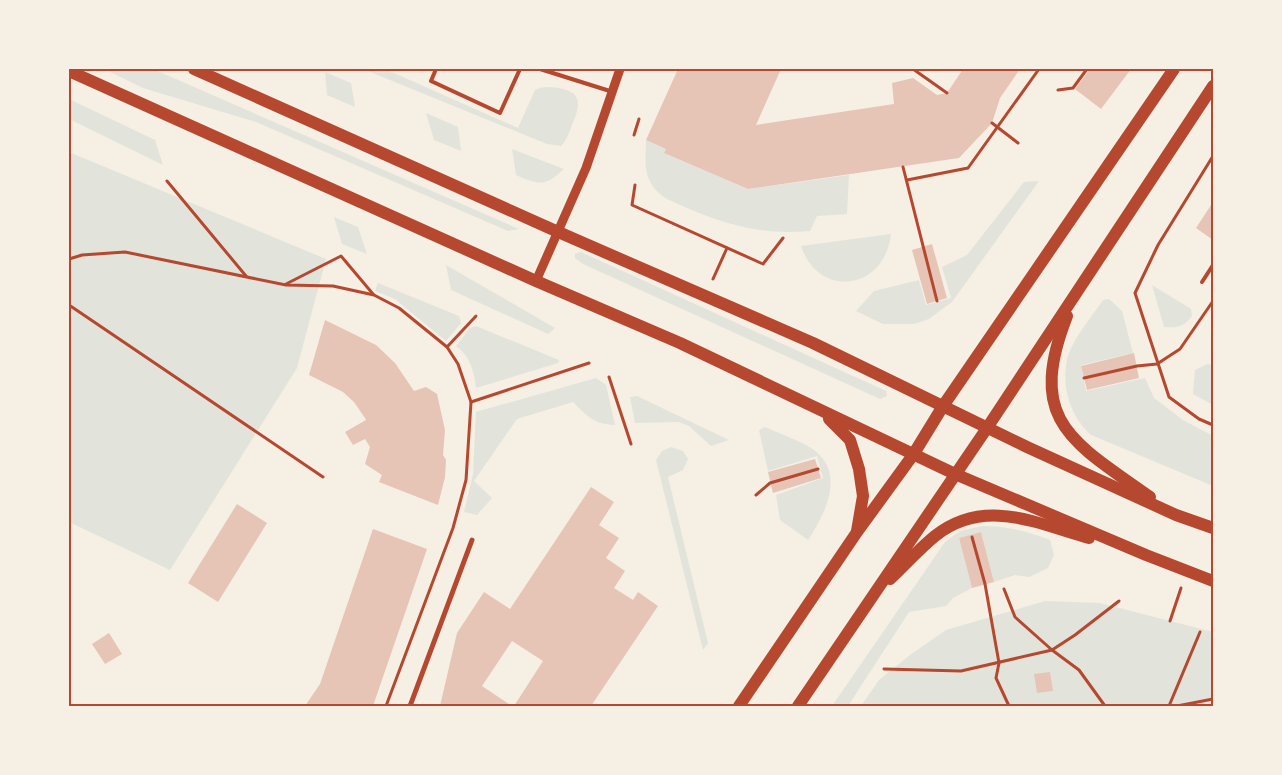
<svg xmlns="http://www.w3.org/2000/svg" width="1282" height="775" font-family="'Exo 2',sans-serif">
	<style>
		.green { fill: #e2e4dc }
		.building { fill: #e6c5b7 }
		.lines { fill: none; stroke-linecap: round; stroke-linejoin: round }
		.path { stroke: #b5482f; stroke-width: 3 }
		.service { stroke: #b5482f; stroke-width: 4 }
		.minor { stroke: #b5482f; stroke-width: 5 }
		.tertiary { stroke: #b5482f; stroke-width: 9 }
		.primary { stroke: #b5482f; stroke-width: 12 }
		.neatline { fill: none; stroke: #b5482f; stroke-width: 2 }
	</style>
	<rect width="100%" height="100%" fill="#f6efe4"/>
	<!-- green -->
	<g class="green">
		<polygon points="104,69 153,69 519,229 508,231 256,122 143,88"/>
		<path d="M363,69H385L518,128L535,90C544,86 549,87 558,88C584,92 580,106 572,125C569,133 567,140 561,146L547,144Z"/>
		<polygon points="325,72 351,83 355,107 327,95"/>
		<polygon points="69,99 155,140 163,165 69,119"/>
		<polygon points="426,113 458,127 461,151 434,140"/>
		<path d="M646,140L666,149L664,153L748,189L849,175L847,214L817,216L810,231C763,235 730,226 687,208C674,202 660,198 652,185C643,171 646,156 646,140Z"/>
		<path d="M512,149L564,169C545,187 539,185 516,175Z"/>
		<polygon points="69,152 326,259 297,368 170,570 69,522"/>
		<polygon points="1039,181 952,302 929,319 914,324 883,324 856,311 874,291 919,280 926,305 951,298 942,267 967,255 1024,182"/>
		<polygon points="334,217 358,227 367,254 342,244"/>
		<path d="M891,234C885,290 819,300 801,246Z"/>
		<polygon points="581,252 886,391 887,396 880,399 583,264 575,258 575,254"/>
		<polygon points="446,265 555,328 548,334 451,290"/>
		<polygon points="378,283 459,316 461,323 446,341 395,299 375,291"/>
		<path d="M1152,285L1191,309L1192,316C1184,327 1178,328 1164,327Z"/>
		<path d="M1109,299L1122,311L1133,353L1081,365L1086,391L1145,378L1154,398L1183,420L1213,436V486L1091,435C1071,417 1061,388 1067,360C1072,339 1091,318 1103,300Z"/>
		<path d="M476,326L559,360L558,363L476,388C474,371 470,356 456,346L470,328Z"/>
		<polygon points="1207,364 1213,365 1213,405 1193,394 1195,370"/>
		<path d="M596,378L606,385L615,425C593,424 588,417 573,402L517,419L474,481L492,498L477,515L464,512L473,474L476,412Z"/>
		<polygon points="637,396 729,440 711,446 689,426 679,422 635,423 630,397"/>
		<path d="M765,427C780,434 800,440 814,450C846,474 825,514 808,540L780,520L776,495L823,478L817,456L768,471L759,430Z"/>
		<polygon points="671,447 683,451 688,459 683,470 668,477 708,643 703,650 656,460 662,451"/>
		<path d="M982,526C1006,526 1027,531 1050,540L1054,555L1048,568L1029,577L1015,575L994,582L981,532L959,538L972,588L953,598L946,606L909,612L848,706H832L945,542L960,531Z"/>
		<polygon points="1045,601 1100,603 1213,632 1213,706 861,706 879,680 910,655 946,630"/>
	</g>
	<!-- building -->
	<g class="building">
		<polygon points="678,69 781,69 756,125 894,104 892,83 913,78 937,95 947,93 963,69 1020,69 1000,98 992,123 959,158 748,189 664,153 666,149 646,140"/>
		<polygon points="1090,69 1131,69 1101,109 1075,89"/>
		<polygon points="1213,202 1213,240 1196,228"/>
		<polygon points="932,244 947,298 927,304 912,250"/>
		<polygon points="325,320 376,345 395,363 414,391 426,387 437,394 445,430 443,455 446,460 445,477 438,505 379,482 382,475 365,464 370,447 365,439 353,445 345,432 366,420 365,418 354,402 343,392 309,375"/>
		<polygon points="1134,353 1139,378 1087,390 1081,366"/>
		<polygon points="815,459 821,478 773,493 768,472"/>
		<polygon points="591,487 614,502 599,525 619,538 606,558 625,571 614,588 633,600 638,592 658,606 591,706 514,706 543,661 512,641 482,686 512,706 440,706 457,633 484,592 510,609"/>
		<polygon points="237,504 267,523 218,602 188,583"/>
		<polygon points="373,529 427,549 373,706 305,706 320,684"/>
		<polygon points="981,532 994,582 972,588 959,538"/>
		<polygon points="109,633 122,654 105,664 92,644"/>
		<polygon points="1050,672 1053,691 1037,693 1034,674"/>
	</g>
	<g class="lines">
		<!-- path -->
		<g class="path">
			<polyline points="913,69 947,93"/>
			<polyline points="1058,90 1073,88 1087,69"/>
			<polyline points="992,123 1018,143"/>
			<polyline points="634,135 639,119"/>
			<polyline points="1213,156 1158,245 1135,293 1169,397 1199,419 1213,425"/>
			<polyline points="903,167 937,301"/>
			<polyline points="907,180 968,168 1039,69"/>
			<polyline points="167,181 246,276"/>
			<polyline points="635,185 632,205 763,264 783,238"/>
			<polyline points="69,259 82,255 125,252 286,285 333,286 374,295 399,308 447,347 458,364 471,402 466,480 453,528 386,706"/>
			<polyline points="713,279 727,248"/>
			<polyline points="286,284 341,256 373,294"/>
			<polyline points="69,305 323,477"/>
			<polyline points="447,347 476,316"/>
			<polyline points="609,377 631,444"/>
			<polyline points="1084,378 1137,366 1157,364 1180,349 1213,301"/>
			<polyline points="471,402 589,363"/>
			<polyline points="756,495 770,483 818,469"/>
			<polyline points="972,537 985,584 999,663 996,678 1009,706"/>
			<polyline points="1004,589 1015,617 1052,650 1079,670 1105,706"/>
			<polyline points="1170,621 1181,588"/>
			<polyline points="884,669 961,671 1052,650 1075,635 1119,601"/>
			<polyline points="1169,706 1200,632"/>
			<polyline points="1177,706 1213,699"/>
		</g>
		<!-- service -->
		<g class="service">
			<polyline points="436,69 431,81 500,113 520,69"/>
			<polyline points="540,69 613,92"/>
			<polyline points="1202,282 1213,265"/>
		</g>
		<!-- minor -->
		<polyline class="minor" points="410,706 472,540"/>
		<!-- tertiary -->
		<polyline class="tertiary" points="536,281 586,168 620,69"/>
		<!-- primary -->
		<g class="primary">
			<polyline points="194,69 556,231 813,343 1027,447 1176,515 1213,528"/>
			<polyline points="69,71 536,281 680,343 955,474 1146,555 1213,581"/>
			<path d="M1067,316C1026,421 1071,441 1150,497"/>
			<polyline points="829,419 850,440 859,469 863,496 857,531"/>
			<path d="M890,579C905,565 919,549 935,536C984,497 1036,523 1089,538"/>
			<polyline points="739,706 857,532 913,455 943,406 1174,69"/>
			<polyline points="798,706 987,428 1213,86"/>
		</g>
	</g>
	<!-- border -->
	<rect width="1282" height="775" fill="none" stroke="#f6efe4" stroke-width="140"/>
	<rect x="70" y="70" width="1142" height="635" class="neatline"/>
</svg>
